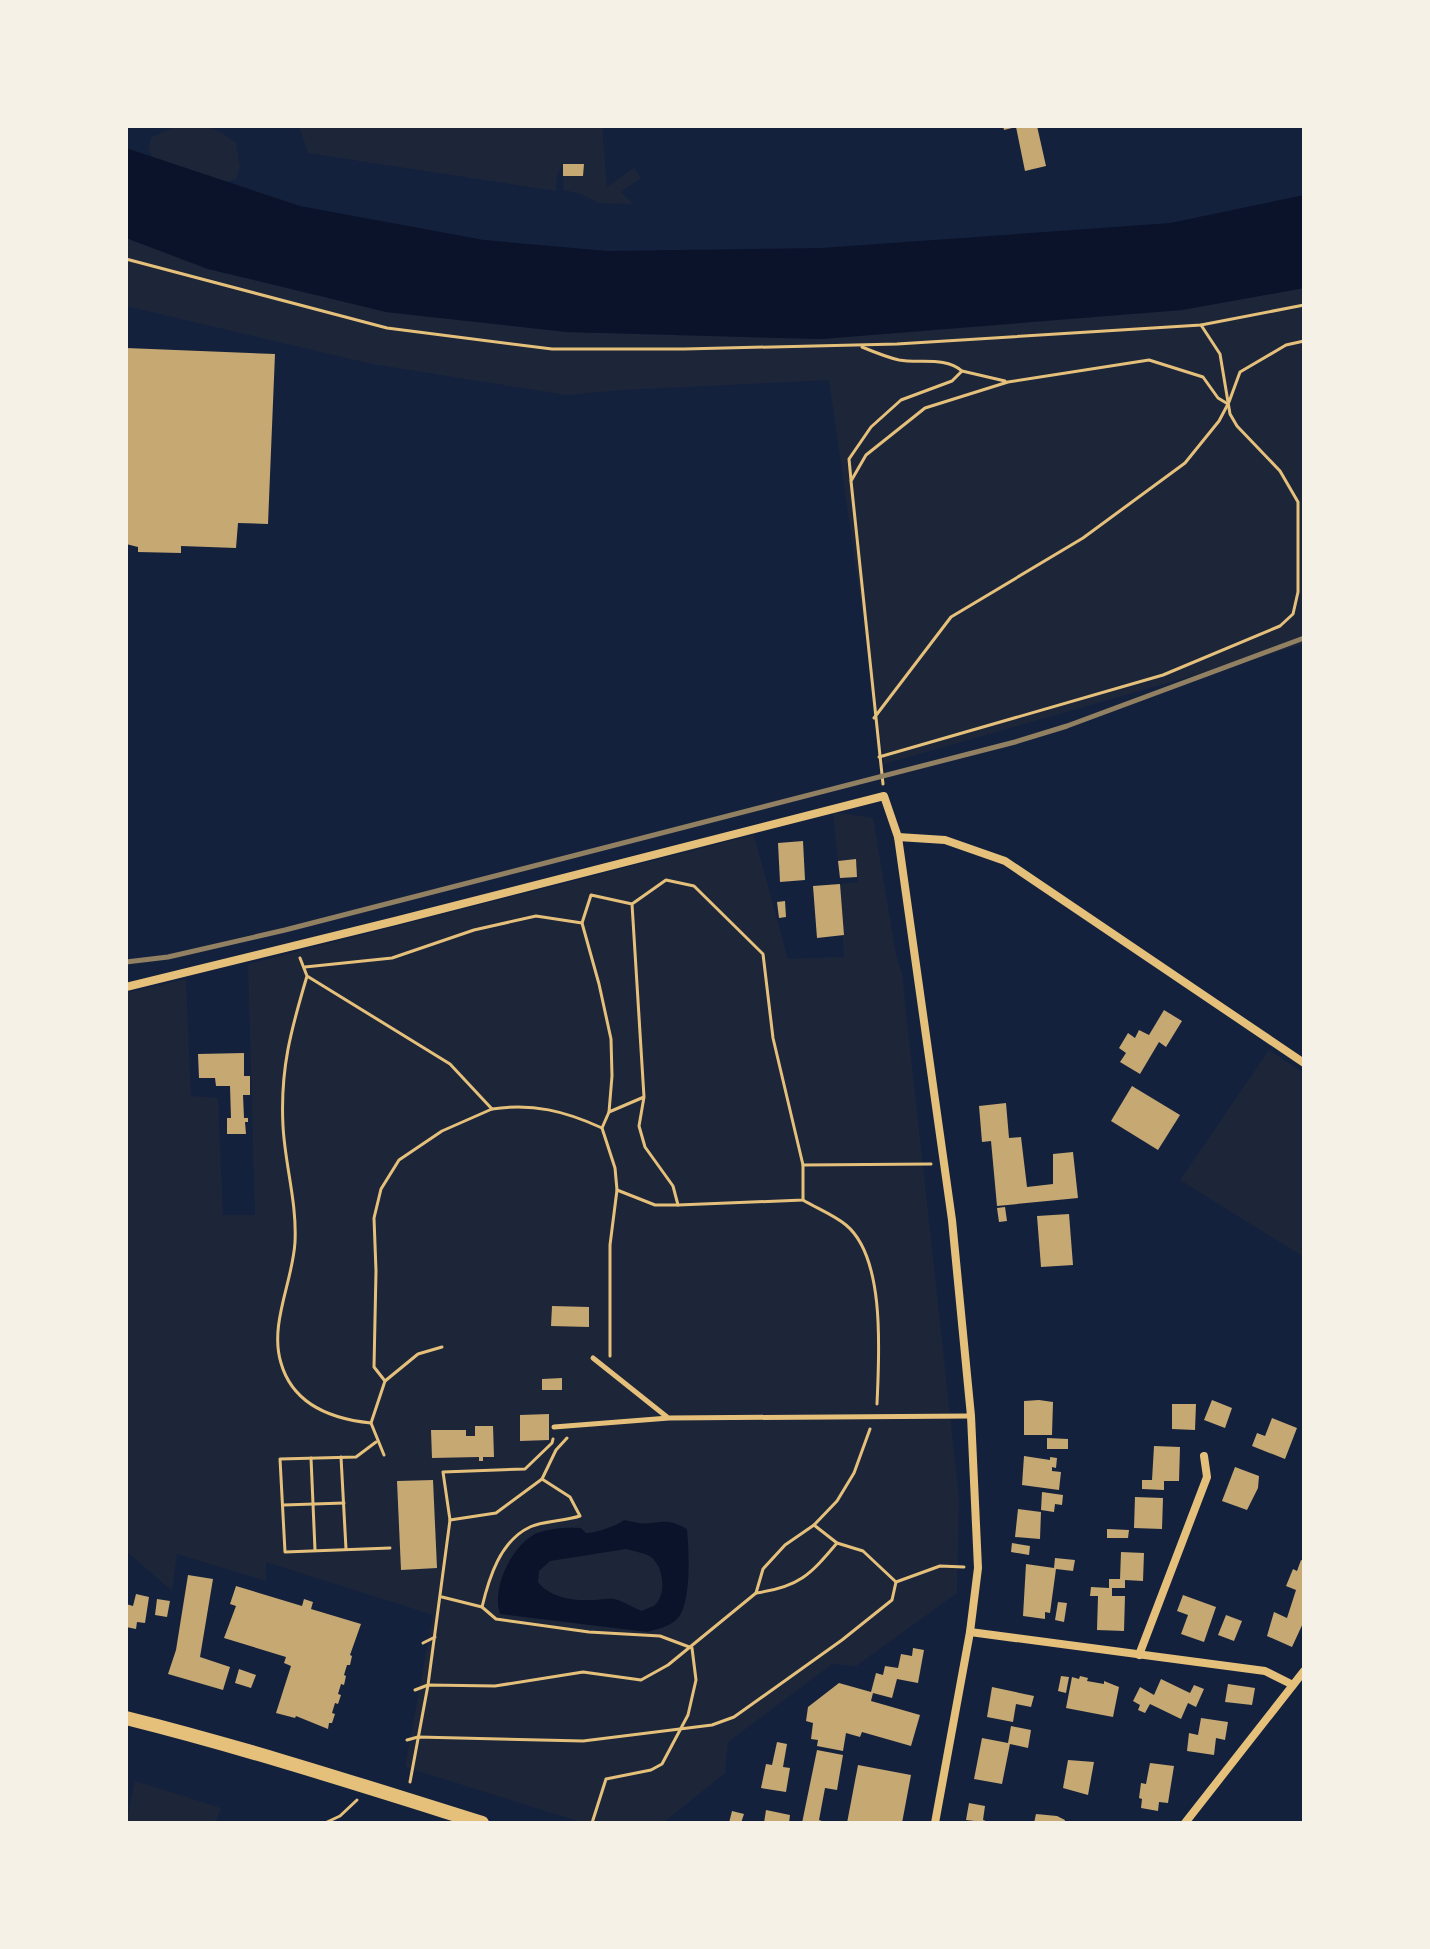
<svg xmlns="http://www.w3.org/2000/svg" width="1430" height="1949" font-family="'Archivo Narrow',sans-serif">
	<style>
		.green { fill: #1d2539 }
		.water { fill: #0b132b; fill-rule: evenodd }
		.building { fill: #c6a872 }
		.lines { fill: none; stroke-linecap: round; stroke-linejoin: round }
		.path { stroke: #e5c07b; stroke-width: 3 }
		.service { stroke: #e5c07b; stroke-width: 5 }
		.minor { stroke: #e5c07b; stroke-width: 8 }
		.secondary { stroke: #e5c07b; stroke-width: 14 }
		.rail { stroke: #918062; stroke-width: 5 }
	</style>
	<rect width="100%" height="100%" fill="#14213d"/>
	<!-- green -->
	<g class="green">
		<path d="M176,126C204,126 214,125 236,143L240,168L236,179L217,185L155,165L148,147L152,137Z"/>
		<polygon points="299,126 602,126 607,187 634,168 641,178 621,192 633,204 599,203 581,194 563,190 564,162 557,175 556,191 308,153"/>
		<polygon points="126,238 208,269 386,312 567,332 821,339 1182,310 1304,288 1304,644 884,764 829,380 621,390 567,395 372,364 126,306"/>
		<polygon points="833,812 873,818 896,955 902,974 959,1497 957,1593 856,1666 832,1664 728,1742 725,1773 663,1823 584,1823 405,1767 433,1615 266,1562 266,1581 177,1554 172,1591 126,1551 126,993 186,979 191,1096 218,1098 223,1215 255,1215 248,964 754,835 788,959 844,957 840,884 858,882 856,859 838,861"/>
		<polygon points="1269,1050 1304,1073 1304,1257 1180,1180"/>
		<polygon points="135,1781 221,1808 215,1823 126,1823"/>
	</g>
	<!-- water -->
	<g class="water">
		<polygon points="126,148 300,206 484,240 608,251 821,248 1170,223 1304,195 1304,288 1182,310 821,339 566,332 386,312 208,269 126,238"/>
		<path d="M624,1520C631,1521 642,1525 650,1523C668,1521 670,1520 687,1529C689,1550 692,1604 677,1619C669,1627 657,1629 647,1632L500,1614C491,1589 512,1544 537,1533C551,1528 566,1527 581,1528L586,1533C593,1534 619,1525 624,1520ZM626,1549C633,1551 645,1553 651,1557C664,1567 667,1595 654,1606C653,1606 643,1610 642,1611C634,1608 626,1603 618,1600C609,1597 600,1600 591,1600C573,1601 549,1597 538,1582L539,1571L550,1561Z"/>
	</g>
	<!-- building -->
	<g class="building">
		<polygon points="1003,126 1037,126 1046,166 1025,171 1016,127 1004,130"/>
		<polygon points="563,164 584,164 583,176 563,176"/>
		<polygon points="126,348 275,354 268,524 238,523 236,548 181,546 181,553 138,552 138,547 126,544"/>
		<polygon points="803,841 805,880 780,882 778,843"/>
		<polygon points="856,859 857,877 840,878 838,861"/>
		<polygon points="840,884 844,935 817,938 813,886"/>
		<polygon points="785,901 786,917 779,918 777,902"/>
		<polygon points="1164,1010 1182,1021 1166,1047 1159,1042 1140,1074 1120,1062 1126,1053 1119,1048 1128,1033 1135,1038 1139,1030 1149,1035"/>
		<polygon points="244,1053 244,1076 250,1076 250,1095 243,1095 244,1118 248,1118 248,1122 245,1122 246,1134 227,1134 227,1118 231,1118 230,1086 216,1086 215,1078 199,1078 198,1054"/>
		<polygon points="1132,1086 1180,1115 1158,1150 1111,1121"/>
		<polygon points="1006,1103 1009,1138 1021,1137 1027,1187 1053,1184 1053,1154 1073,1152 1078,1198 997,1206 991,1141 982,1142 979,1106"/>
		<polygon points="1005,1207 1007,1221 999,1222 997,1208"/>
		<polygon points="1069,1214 1073,1265 1041,1267 1037,1216"/>
		<polygon points="552,1306 589,1307 589,1327 551,1326"/>
		<polygon points="562,1378 562,1390 542,1390 542,1379"/>
		<polygon points="1039,1400 1053,1402 1052,1435 1024,1435 1024,1401"/>
		<polygon points="1212,1400 1232,1408 1225,1428 1204,1420"/>
		<polygon points="1172,1404 1196,1404 1195,1430 1172,1429"/>
		<polygon points="549,1414 549,1440 520,1441 520,1415"/>
		<polygon points="1272,1418 1297,1428 1285,1459 1252,1446 1257,1433 1265,1436"/>
		<polygon points="475,1426 493,1426 494,1457 483,1457 483,1461 479,1461 479,1457 432,1458 431,1430 466,1430 466,1436 475,1436"/>
		<polygon points="1047,1438 1068,1439 1068,1449 1047,1449"/>
		<polygon points="1154,1446 1180,1447 1179,1481 1164,1481 1164,1490 1142,1489 1142,1480 1152,1480"/>
		<polygon points="1024,1456 1050,1460 1050,1457 1057,1458 1056,1468 1052,1467 1052,1471 1061,1472 1059,1490 1022,1485"/>
		<polygon points="1235,1467 1259,1476 1258,1488 1247,1510 1222,1501"/>
		<polygon points="433,1480 437,1568 401,1570 397,1481"/>
		<polygon points="1042,1492 1063,1495 1062,1505 1055,1504 1054,1512 1041,1510"/>
		<polygon points="1135,1497 1163,1498 1162,1529 1134,1528"/>
		<polygon points="1018,1509 1041,1512 1040,1539 1015,1537"/>
		<polygon points="1107,1529 1129,1530 1128,1538 1107,1538"/>
		<polygon points="1012,1543 1030,1546 1029,1555 1011,1552"/>
		<polygon points="1121,1552 1144,1553 1143,1581 1125,1580 1125,1588 1112,1588 1112,1596 1125,1596 1124,1631 1097,1630 1098,1596 1090,1596 1091,1587 1109,1588 1109,1579 1120,1579"/>
		<polygon points="1055,1558 1075,1560 1073,1571 1056,1569 1050,1613 1045,1612 1045,1619 1023,1616 1026,1564 1054,1568"/>
		<polygon points="1301,1560 1304,1561 1304,1621 1292,1647 1267,1636 1274,1612 1287,1618 1296,1590 1286,1586 1293,1569 1297,1571"/>
		<polygon points="188,1575 213,1579 200,1657 230,1667 223,1690 168,1674 176,1650"/>
		<polygon points="236,1586 302,1606 304,1599 313,1602 311,1609 361,1624 350,1655 352,1656 350,1665 347,1665 344,1675 346,1676 344,1685 341,1684 338,1694 341,1695 338,1704 335,1703 332,1713 335,1714 332,1723 329,1723 328,1729 296,1716 295,1718 276,1713 291,1666 284,1663 286,1657 224,1638 236,1606 230,1604"/>
		<polygon points="136,1594 149,1597 145,1623 137,1622 136,1629 126,1627 126,1604 133,1606"/>
		<polygon points="1183,1595 1216,1607 1204,1642 1181,1634 1188,1615 1177,1611"/>
		<polygon points="157,1599 170,1601 167,1617 155,1615"/>
		<polygon points="1058,1602 1067,1603 1064,1622 1055,1620"/>
		<polygon points="1226,1615 1242,1621 1234,1641 1218,1635"/>
		<polygon points="913,1648 924,1650 918,1683 897,1679 892,1698 873,1693 871,1701 920,1715 911,1746 862,1732 860,1737 846,1733 843,1751 817,1746 818,1740 811,1739 813,1723 806,1721 808,1707 839,1683 871,1692 876,1673 883,1675 885,1666 898,1668 901,1654 912,1656"/>
		<polygon points="239,1669 256,1675 251,1688 235,1683"/>
		<polygon points="1061,1676 1069,1677 1066,1693 1058,1691"/>
		<polygon points="1080,1676 1088,1678 1087,1681 1104,1684 1104,1681 1119,1687 1113,1717 1066,1708 1072,1677 1079,1679"/>
		<polygon points="1161,1679 1190,1693 1194,1685 1204,1689 1196,1707 1188,1703 1181,1719 1150,1704 1145,1713 1138,1710 1140,1705 1133,1701 1140,1687 1154,1695"/>
		<polygon points="1228,1684 1255,1688 1252,1705 1225,1702"/>
		<polygon points="992,1687 1034,1696 1031,1707 1016,1704 1013,1722 987,1717"/>
		<polygon points="1201,1718 1228,1722 1225,1740 1216,1738 1214,1755 1187,1751 1189,1733 1198,1735"/>
		<polygon points="1011,1726 1031,1730 1028,1748 1010,1744 1002,1784 974,1779 982,1738 1008,1743"/>
		<polygon points="777,1742 787,1744 783,1767 790,1768 786,1792 761,1788 766,1764 772,1765"/>
		<polygon points="817,1750 843,1755 837,1790 825,1788 819,1820 828,1823 802,1823"/>
		<polygon points="1068,1760 1094,1762 1088,1795 1063,1788"/>
		<polygon points="1150,1763 1174,1766 1168,1803 1159,1802 1158,1811 1141,1808 1142,1799 1139,1798 1141,1783 1146,1784"/>
		<polygon points="858,1765 911,1775 902,1823 847,1823"/>
		<polygon points="969,1803 985,1806 983,1820 992,1823 966,1820"/>
		<polygon points="766,1810 790,1815 789,1823 764,1823"/>
		<polygon points="732,1811 744,1814 741,1823 729,1823"/>
		<polygon points="1036,1814 1057,1816 1065,1820 1064,1823 1034,1823"/>
	</g>
	<g class="lines">
		<!-- path -->
		<g class="path">
			<polyline points="126,259 387,328 552,349 684,349 897,344 1201,325 1304,305"/>
			<polyline points="962,371 1005,381"/>
			<polyline points="1229,402 1240,372 1286,345 1304,341"/>
			<path d="M851,480L849,459L871,427L901,400L952,381L962,371C945,356 919,364 899,360C886,357 874,352 862,347"/>
			<polyline points="874,718 951,617 1083,538 1185,463 1219,421 1228,404 1218,398 1203,377 1149,360 1008,382 925,408 866,455 851,481 883,784"/>
			<polyline points="879,757 1163,675 1280,626 1293,614 1298,592 1298,502 1280,471 1237,426 1230,414 1220,354 1201,325"/>
			<polyline points="632,904 666,880 694,886 763,954 773,1038 803,1165 803,1200 678,1205 673,1186 645,1147 639,1126 644,1097 632,904 591,895 582,923 599,984 611,1039 612,1076 609,1112 644,1097"/>
			<path d="M300,958L307,976L450,1064L492,1109L442,1131L399,1160L381,1189L374,1218L376,1271L374,1367L385,1381L371,1423C331,1419 293,1405 281,1363C269,1324 293,1281 295,1242C297,1202 285,1165 283,1126C280,1069 291,1030 307,976"/>
			<polyline points="305,967 392,958 474,930 536,916 582,923"/>
			<path d="M492,1109C533,1103 565,1111 602,1128L615,1168L617,1190L610,1245V1356"/>
			<polyline points="602,1128 609,1112"/>
			<polyline points="803,1165 931,1164"/>
			<polyline points="617,1190 655,1205 678,1205"/>
			<path d="M803,1200C816,1208 834,1215 846,1225C886,1258 879,1356 877,1404"/>
			<polyline points="385,1381 418,1354 442,1347"/>
			<polyline points="371,1423 384,1455"/>
			<polyline points="376,1442 356,1457 280,1459 285,1552 390,1548"/>
			<polyline points="341,1457 346,1549"/>
			<polyline points="311,1458 315,1550"/>
			<polyline points="284,1505 344,1503"/>
			<polyline points="450,1520 496,1513 542,1479 556,1450 567,1438"/>
			<polyline points="814,1525 837,1543 863,1551 896,1582 940,1566 964,1567"/>
			<path d="M756,1593C799,1587 810,1575 837,1543"/>
			<polyline points="442,1597 482,1607 496,1619 589,1632 660,1636 692,1648 696,1680 688,1715 662,1764 651,1770 606,1779 592,1823"/>
			<path d="M482,1607C489,1578 500,1541 530,1527C542,1521 565,1521 580,1516L570,1497L542,1479"/>
			<polyline points="423,1643 435,1637"/>
			<polyline points="415,1690 428,1685 450,1520 443,1472 525,1469 552,1443 553,1439"/>
			<polyline points="407,1740 418,1737 583,1741 712,1725 734,1717 842,1640 892,1600 896,1582"/>
			<polyline points="410,1782 428,1685 495,1686 583,1672 641,1680 668,1665 756,1593 763,1569 785,1545 814,1525 837,1501 854,1473 870,1429"/>
			<polyline points="325,1823 340,1816 357,1800"/>
		</g>
		<!-- service -->
		<g class="service">
			<polyline points="593,1358 667,1417"/>
			<polyline points="554,1427 669,1418 970,1416"/>
		</g>
		<!-- minor -->
		<g class="minor">
			<polyline points="898,837 945,840 1005,861 1304,1063"/>
			<polyline points="126,987 395,921 884,796 898,837 952,1220 971,1416 978,1568 970,1632 935,1823"/>
			<polyline points="970,1632 1265,1671 1293,1685"/>
			<polyline points="1139,1655 1207,1477 1204,1456"/>
			<polyline points="1185,1823 1304,1671"/>
		</g>
		<!-- secondary -->
		<path class="secondary" d="M126,1718C246,1748 364,1786 482,1823"/>
		<!-- rail -->
		<polyline class="rail" points="126,962 168,957 285,930 1015,742 1067,726 1304,638"/>
	</g>
	<!-- border -->
	<rect width="1430" height="1949" fill="none" stroke="#f6f1e7" stroke-width="256"/>
</svg>
